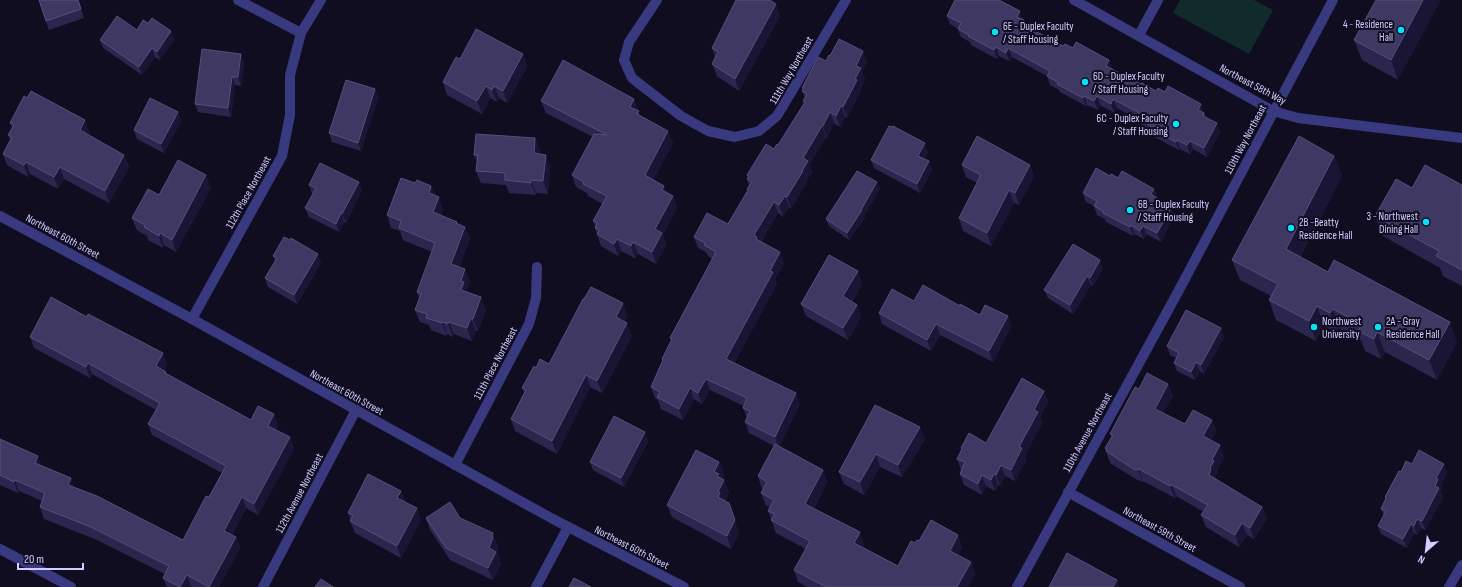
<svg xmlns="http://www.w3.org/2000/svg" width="1462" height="587" font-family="'Sofia Sans Condensed',sans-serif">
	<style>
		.green { fill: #102b29 }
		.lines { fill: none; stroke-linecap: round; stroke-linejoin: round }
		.street { stroke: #39397f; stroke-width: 10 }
		.wall { fill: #2c264f }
		.shaded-wall { fill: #1a1435 }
		.building { fill: #3e3862; stroke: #554f7b }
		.poi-dot { fill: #02e5f6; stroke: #100d21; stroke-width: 1.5 }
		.labels { text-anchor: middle; stroke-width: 4; stroke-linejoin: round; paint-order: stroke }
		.poi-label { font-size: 11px; fill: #d2ceff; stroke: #100d21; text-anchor: start }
		.street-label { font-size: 11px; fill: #d2ceff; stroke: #100d21 }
	</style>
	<rect width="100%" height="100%" fill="#100d21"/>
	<!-- green -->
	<polygon class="green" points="1180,0 1254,0 1273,10 1249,54 1173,13"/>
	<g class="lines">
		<!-- street -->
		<g class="street">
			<polyline points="238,0 301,33"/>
			<polyline points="657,0 629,42 624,60 632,78 681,116 708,131 735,137 759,131 777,116 846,0"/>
			<polyline points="1074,0 1273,111 1298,118 1462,138"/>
			<polyline points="1139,35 1158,0"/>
			<polyline points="0,216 192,319 551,518 684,587"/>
			<polyline points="192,319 282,156 290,115 290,75 301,33 321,0"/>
			<polyline points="455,465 529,324 536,298 537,267"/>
			<polyline points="1068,492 1240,587"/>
			<polyline points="0,549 71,587"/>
			<polyline points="263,587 356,410"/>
			<polyline points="536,587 568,527"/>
			<polyline points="1017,587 1179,290 1333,0"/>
			<polyline points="1449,587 1462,565"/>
		</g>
	</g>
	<!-- wall -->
	<g class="wall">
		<polygon points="39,0 78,0 84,18 49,30"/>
		<polygon points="1376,0 1398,80 1362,60 1354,40"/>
		<polygon points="780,16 739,91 717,76 712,64 715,57 712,48"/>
		<polygon points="947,16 1023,20 1026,26 1063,46 1073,48 1109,60 1112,69 1141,84 1204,112 1206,118 1220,132 1207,157 1193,149 1190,154 1180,149 1179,150 1153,136 1151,133 1143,129 1140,121 1117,108 1114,113 1100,105 1098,110 1087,105 1086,106 1060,92 1059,90 1050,85 1047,76 1012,57 1009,61 999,56 997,59 971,45 970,42 961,37 958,29 950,24"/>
		<polygon points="148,23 171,31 174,40 160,60 155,57 142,75 103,48 100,40 137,30"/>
		<polygon points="863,51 867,62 862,72 865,80 860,89 861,91 847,118 845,117 840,127 834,123 827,138 826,137 809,165 812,172 806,181 807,182 791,208 789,207 783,217 778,213 761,242 780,252 784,264 775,279 777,284 734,363 800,404 779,447 823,470 827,482 814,508 864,544 863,547 898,566 915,543 919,541 962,547 958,555 971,562 975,574 968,587 807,587 798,582 794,570 806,549 776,533 768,511 770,508 766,505 761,493 763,489 762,489 758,476 774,446 749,433 745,422 747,418 743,408 744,406 710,390 702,404 694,399 683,420 661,409 658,400 655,398 651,387 663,361 662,359 671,341 670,338 712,259 708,256 706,252 698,248 694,237 728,224 748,191 747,189 749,186 747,179 748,178 747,175 774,149 778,145 804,104 803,101 805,98 802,91 803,90 802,88 830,56"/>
		<polygon points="523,54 527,67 507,103 499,98 497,102 490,98 482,114 447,95 443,82 460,59"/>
		<polygon points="244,63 241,86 235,85 231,117 198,112 195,104"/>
		<polygon points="375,89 378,98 361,151 332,142 329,133"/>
		<polygon points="27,98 89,131 88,135 124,155 129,167 109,203 64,179 58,189 30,174 28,177 7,165 3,154 10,140 8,135 12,128 10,123"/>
		<polygon points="634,99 640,116 673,143 653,180 667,193 673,196 677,208 663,235 666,245 656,264 638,254 635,258 621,251 618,256 601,246 595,228 595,226 593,221 603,204 588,196 587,193 576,187 572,175 593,137 546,113 541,101"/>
		<polygon points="178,112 181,121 164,153 137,139 134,130"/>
		<polygon points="535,138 540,151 539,154 550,167 548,194 536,193 536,195 509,193 506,185 481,183 476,171 477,162 474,155"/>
		<polygon points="928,152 925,159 932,170 920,193 874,168 871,160"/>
		<polygon points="1334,156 1342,176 1300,257 1457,342 1437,380 1385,352 1381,359 1365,351 1361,340 1340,329 1338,333 1324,326 1316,341 1276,320 1269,300 1271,296 1240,280 1232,260"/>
		<polygon points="962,165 1030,165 1034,177 1019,205 1014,203 991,246 963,231 959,218 977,183 966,177"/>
		<polygon points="1110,176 1118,178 1154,189 1160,203 1171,209 1174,217 1161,242 1146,234 1144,239 1134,234 1133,236 1106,222 1105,219 1097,215 1094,206 1086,202 1083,193"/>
		<polygon points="415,183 431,186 435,196 443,210 441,216 457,222 457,224 465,227 470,239 459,267 470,281 467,290 468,292 486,310 478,331 476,331 472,341 454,334 453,337 447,334 447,336 431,330 429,325 420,322 415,310 419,299 417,292 432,252 403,240 400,231 391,228 387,215"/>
		<polygon points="309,185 362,190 346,223 344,222 339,232 309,217 305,208 313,194 312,193"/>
		<polygon points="1462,185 1462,286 1443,276 1440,268 1383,236 1375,216 1412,188"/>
		<polygon points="211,188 176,252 164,245 163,248 148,240 147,236 137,230 132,218 159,195"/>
		<polygon points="880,189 864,216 865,217 849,240 829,226 826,219"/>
		<polygon points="290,240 321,263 297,304 268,287 265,278 275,261 273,256"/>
		<polygon points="1103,269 1093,286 1091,285 1073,314 1048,298 1044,290"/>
		<polygon points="862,283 852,302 857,305 861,317 848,340 806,316 801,304"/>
		<polygon points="914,301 960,306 980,315 1008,316 1011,327 993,362 940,335 931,351 882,324 879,313"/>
		<polygon points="623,303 627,316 624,322 632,336 602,393 590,387 557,454 515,431 511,419 524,393 522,388 536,368 549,364"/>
		<polygon points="1221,328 1224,337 1204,374 1200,371 1195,380 1177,371 1174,363 1176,358 1170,355 1167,346"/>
		<polygon points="30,337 167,364 164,371 166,372 167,374 251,420 278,426 275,430 290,437 294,449 258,515 246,508 232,535 236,537 240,548 219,587 192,587 191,586 190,587 167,587 163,578 165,574 95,539 44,519 40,507 42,501 19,491 18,493 0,485 0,439 38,456 41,466 74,487 183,540 209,497 222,473 152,435 148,424 156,410 92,374 90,378 34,348"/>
		<polygon points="1168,384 1173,396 1163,413 1185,424 1212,420 1216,432 1211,441 1224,457 1217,469 1218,472 1215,478 1262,507 1267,518 1254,539 1247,535 1239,547 1206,527 1201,515 1204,512 1176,496 1175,498 1143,481 1143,482 1139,480 1139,481 1110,463 1105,448 1112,438 1110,434 1139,389"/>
		<polygon points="1044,391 1048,402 1040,417 1042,423 1025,456 1026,460 1015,481 1005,476 1000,486 998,485 995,491 986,486 982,495 964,485 960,474 961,470 957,459 962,450 961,448 986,443"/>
		<polygon points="875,405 925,439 902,477 880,467 864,495 844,484 839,472"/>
		<polygon points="648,441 624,487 593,470 590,462"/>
		<polygon points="719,462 724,475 722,479 729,492 725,501 739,533 731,549 672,517 667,505"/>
		<polygon points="1412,464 1447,472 1441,485 1442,488 1440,490 1443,497 1425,530 1421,528 1417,535 1414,533 1407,548 1381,534 1378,526 1384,516 1381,509 1386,500 1385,497 1401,472"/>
		<polygon points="401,491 405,502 421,520 401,558 355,533 350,521 351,520 348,513"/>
		<polygon points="426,518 460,518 498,546 497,548 498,550 497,553 501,564 493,580 450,560 430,530"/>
	</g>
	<!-- shaded-wall -->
	<g class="shaded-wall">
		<polygon points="1423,0 1441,0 1398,80 1391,60"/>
		<polygon points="776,4 780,16 739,91 735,79"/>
		<polygon points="1020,11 1023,20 1020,26 1017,17"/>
		<polygon points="1024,20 1027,29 1022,24"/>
		<polygon points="171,31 174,40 160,60 157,52"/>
		<polygon points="996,47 999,56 997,59 994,50"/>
		<polygon points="152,48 155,57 142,75 139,67"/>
		<polygon points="1008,48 1012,57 1009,61 1006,53"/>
		<polygon points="863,51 867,62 862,72 865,80 860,89 861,91 847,118 843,107 855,79 856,66"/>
		<polygon points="241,54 244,63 241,86 238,77"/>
		<polygon points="523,54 527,67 507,103 503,91"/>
		<polygon points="1109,60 1112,68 1109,74 1106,66"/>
		<polygon points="232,77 235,85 231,117 228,108"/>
		<polygon points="486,86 490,98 482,114 477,101"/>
		<polygon points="494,86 499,98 497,102 492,90"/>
		<polygon points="375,89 378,98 361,151 358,143"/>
		<polygon points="1084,96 1087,105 1086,106 1083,98"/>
		<polygon points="1097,96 1100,105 1098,110 1094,101"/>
		<polygon points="634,99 639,111 634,119 630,107"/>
		<polygon points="1113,99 1117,108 1114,113 1111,104"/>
		<polygon points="1201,104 1204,112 1201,119 1198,110"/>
		<polygon points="841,106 845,117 840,127 836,116"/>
		<polygon points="178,112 181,121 164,153 161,144"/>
		<polygon points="830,112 834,123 827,138 823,126"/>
		<polygon points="85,120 89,131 84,142 80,130"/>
		<polygon points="1217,123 1220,132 1207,157 1204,148"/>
		<polygon points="822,126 826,137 809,165 812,172 806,181 807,182 791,208 787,197 802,171 803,158"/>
		<polygon points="668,131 673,143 649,187 645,175"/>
		<polygon points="535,138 540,151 538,166 534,153"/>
		<polygon points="1177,140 1180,149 1179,150 1176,142"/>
		<polygon points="1190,141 1193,149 1190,154 1187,145"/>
		<polygon points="925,143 928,152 922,164 918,156"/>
		<polygon points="124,155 129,167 109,203 105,191"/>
		<polygon points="546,155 550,167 548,194 543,181"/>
		<polygon points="1334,156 1342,176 1293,269 1286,249"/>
		<polygon points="929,161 932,170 920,193 917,184"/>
		<polygon points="26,162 30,174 28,177 24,165"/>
		<polygon points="1030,165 1034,177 1019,205 1015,193"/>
		<polygon points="60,167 64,179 58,189 54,177"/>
		<polygon points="206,175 211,188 176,252 172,240"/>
		<polygon points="531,180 536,193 536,195 531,183"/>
		<polygon points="359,182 362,190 346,223 342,214"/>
		<polygon points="877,182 880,189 864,216 865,217 849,240 847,233"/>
		<polygon points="431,186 436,198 429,193"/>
		<polygon points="664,186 669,198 662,190"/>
		<polygon points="1154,189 1157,198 1151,194"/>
		<polygon points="1009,190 1014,203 991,246 987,233"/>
		<polygon points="673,196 677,208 663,235 666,245 656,264 652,252 655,229"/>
		<polygon points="785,196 789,207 783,217 779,205"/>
		<polygon points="439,197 443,210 437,225 433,212"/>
		<polygon points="774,202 778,213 760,243 760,250 754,235"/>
		<polygon points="1171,209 1174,217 1161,242 1157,233"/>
		<polygon points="341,213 344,222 339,232 336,224"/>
		<polygon points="1131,225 1134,234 1133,236 1130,227"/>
		<polygon points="1143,226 1146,234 1144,239 1140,231"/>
		<polygon points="465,227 470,239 455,276 451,264"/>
		<polygon points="160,233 164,245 163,248 159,236"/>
		<polygon points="617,239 621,251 618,256 614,244"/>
		<polygon points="633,242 638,254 635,258 631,246"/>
		<polygon points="780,252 784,264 775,279 777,284 730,370 726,359 770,271"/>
		<polygon points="318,254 321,263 297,304 294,295"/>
		<polygon points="1100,260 1103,269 1093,286 1090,278"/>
		<polygon points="465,269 470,281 467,290 468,295 461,290 461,281"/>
		<polygon points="858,271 862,283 847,309 843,296"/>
		<polygon points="1087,276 1091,285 1073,314 1070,305"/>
		<polygon points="481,297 486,310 478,331 473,319"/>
		<polygon points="623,303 627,316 620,330 616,317"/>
		<polygon points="857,305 861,317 848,340 843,328"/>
		<polygon points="1317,306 1324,326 1316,341 1309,321"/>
		<polygon points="1333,309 1340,329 1338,333 1330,313"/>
		<polygon points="1008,316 1011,327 993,362 989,351"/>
		<polygon points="471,318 476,331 472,341 467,328"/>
		<polygon points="443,322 447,334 447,336 442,323"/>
		<polygon points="449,322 454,334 453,337 448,324"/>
		<polygon points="1450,322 1457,342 1437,380 1429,360"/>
		<polygon points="627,323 632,336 602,393 597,381"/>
		<polygon points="936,324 940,335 931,351 927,340"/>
		<polygon points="1221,328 1224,337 1204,374 1201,365"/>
		<polygon points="1377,332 1385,352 1381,359 1374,339"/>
		<polygon points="163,353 167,364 160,377 156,366"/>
		<polygon points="1196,362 1200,371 1195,380 1191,372"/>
		<polygon points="88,363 92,374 90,378 86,367"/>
		<polygon points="586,375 590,387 557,454 552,441"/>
		<polygon points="706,379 710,390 702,404 698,393"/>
		<polygon points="1168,384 1173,396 1159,420 1155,409"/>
		<polygon points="690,388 694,399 683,420 679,409"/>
		<polygon points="1044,391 1048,402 1040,417 1042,423 1025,456 1026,460 1015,481 1011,470 1034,410"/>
		<polygon points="796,393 800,404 779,448 775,437"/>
		<polygon points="274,414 278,426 272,437 268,426"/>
		<polygon points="1212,420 1216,432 1207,448 1203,436"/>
		<polygon points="920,427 925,439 902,477 898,465"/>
		<polygon points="645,432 648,441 624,487 621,478"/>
		<polygon points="290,437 294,449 258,515 254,504"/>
		<polygon points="1220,445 1224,457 1217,469 1218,472 1215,478 1209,475 1210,468 1212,460"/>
		<polygon points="876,454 880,467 864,495 860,482"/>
		<polygon points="38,456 42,467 35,463"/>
		<polygon points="719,462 724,475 721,480 724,480 729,492 723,503 718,497 718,492 714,472"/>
		<polygon points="1444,464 1447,472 1441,485 1442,488 1440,490 1443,497 1425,530 1422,521 1435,486 1436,478"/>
		<polygon points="1001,465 1005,476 1000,486 996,475"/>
		<polygon points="1139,469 1143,481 1143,482 1138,470"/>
		<polygon points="823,470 827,482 809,516 805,504"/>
		<polygon points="994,474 998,485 995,491 991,480"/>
		<polygon points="982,475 986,486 982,495 978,484"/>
		<polygon points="71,478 75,489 68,485"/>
		<polygon points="15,480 19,491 18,493 14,482"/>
		<polygon points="1172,485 1176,496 1175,498 1170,486"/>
		<polygon points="401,491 405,503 397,498"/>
		<polygon points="242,497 246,508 228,542 224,531"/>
		<polygon points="729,503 739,533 731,549 727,536"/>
		<polygon points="1262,507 1267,518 1254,539 1250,528"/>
		<polygon points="417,508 421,520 401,558 397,546"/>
		<polygon points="1417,519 1421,528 1417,535 1414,526"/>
		<polygon points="1242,523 1247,535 1239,547 1235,535"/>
		<polygon points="1411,524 1414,533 1407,548 1403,539"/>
		<polygon points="860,532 864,544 859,555 854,543"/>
		<polygon points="493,533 498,546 497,548 498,550 497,553 501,564 493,580 488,568 489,548"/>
		<polygon points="958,535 962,547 954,563 950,551"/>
		<polygon points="236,537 240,548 219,587 209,587"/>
		<polygon points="971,562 975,574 968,587 957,587"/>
		<polygon points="187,575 191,586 190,587 180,587"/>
		<polygon points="1117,580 1120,587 1113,587"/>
	</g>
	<!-- building -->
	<g class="building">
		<polygon points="39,0 78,0 81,9 46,21"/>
		<polygon points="736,0 738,1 738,0 770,0 776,4 735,79 712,64 718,52 712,48"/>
		<polygon points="955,0 999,0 1020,11 1017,17 1024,20 1022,24 1063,46 1065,44 1073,48 1076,42 1109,60 1106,66 1141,84 1142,83 1156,91 1158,88 1165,92 1168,86 1201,104 1198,110 1204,113 1203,116 1217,123 1204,148 1190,141 1187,145 1177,140 1176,142 1150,128 1151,126 1140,120 1143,115 1113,99 1111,104 1097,96 1094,101 1084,96 1083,98 1057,84 1058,82 1047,76 1050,71 1008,48 1006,53 996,47 994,50 968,36 969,35 958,29 961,23 947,16"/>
		<polygon points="1376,0 1423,0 1391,60 1354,40"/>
		<polygon points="117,16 137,30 143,20 148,23 152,18 171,31 157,52 152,48 139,67 100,40"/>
		<polygon points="476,29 523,54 503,91 494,86 492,90 486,86 477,101 443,82 456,57 460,59"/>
		<polygon points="839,39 863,51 856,66 861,68 855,79 857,80 843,107 841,106 836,116 830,112 823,126 822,126 803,158 808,161 802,171 803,171 787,197 785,196 779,205 774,202 754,235 757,237 756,239 780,252 770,271 773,272 726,359 796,393 775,437 745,422 750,411 743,408 747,398 706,379 698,393 690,388 679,409 657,397 660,392 651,387 663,360 662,359 672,339 670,338 716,252 704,245 705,243 694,237 707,213 728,224 748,190 747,189 752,182 747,179 749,176 747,175 766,144 774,149 777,144 778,145 805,102 803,101 807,94 802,91 804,88 802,88 818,57 826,61 829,55 830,56"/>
		<polygon points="202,49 241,54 238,77 232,77 228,108 195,104"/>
		<polygon points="563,60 634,99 630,107 639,111 637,114 668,131 645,175 664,186 662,190 673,196 655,229 662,233 652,252 633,242 631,246 617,239 614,244 597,234 599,230 595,228 597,223 593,221 607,196 583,184 584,182 572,175 594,134 607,135 541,101"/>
		<polygon points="346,80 375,89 358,143 329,133"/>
		<polygon points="31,91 85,120 80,130 124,155 105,191 60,167 54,177 26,162 24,165 3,154 12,137 8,135 14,125 10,123 24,96 27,98"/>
		<polygon points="150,98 178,112 161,144 134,130"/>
		<polygon points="889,126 893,127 893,126 925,143 918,156 929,161 917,184 871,160"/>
		<polygon points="476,134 535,138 534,153 546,155 543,181 531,180 531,183 505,180 505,173 476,171 478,155 474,155"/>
		<polygon points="977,136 1030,165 1015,193 1009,190 987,233 959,218 981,175 962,165"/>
		<polygon points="1299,136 1334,156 1286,249 1328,272 1334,260 1450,322 1429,360 1377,332 1374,339 1358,331 1362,324 1333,309 1330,313 1317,306 1309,321 1269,300 1278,284 1232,260"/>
		<polygon points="178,160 206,175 172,240 160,233 159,236 144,227 145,225 132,218 148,189 159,195"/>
		<polygon points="320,163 359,182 342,214 341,213 336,224 305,208 316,188 309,185"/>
		<polygon points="1425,165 1462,185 1462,270 1436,256 1439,251 1375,216 1396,179 1412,188"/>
		<polygon points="1096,168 1110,176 1111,174 1118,178 1122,171 1154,189 1151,194 1158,199 1157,201 1171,209 1157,233 1143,226 1140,231 1131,225 1130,227 1103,213 1104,212 1094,206 1097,201 1083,193"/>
		<polygon points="857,171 877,182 861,210 862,210 847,233 826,219"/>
		<polygon points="401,178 415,183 417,180 431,186 429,193 439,197 433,212 457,222 456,223 465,227 451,264 465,269 461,281 464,282 461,290 481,297 473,319 471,318 467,328 449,322 448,324 443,322 442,323 426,318 427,314 415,310 421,294 417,292 435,243 399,228 401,221 387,215"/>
		<polygon points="284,237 290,240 291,238 318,254 294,295 265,278 277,258 273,256"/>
		<polygon points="1073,244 1100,260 1090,278 1087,276 1070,305 1044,290"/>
		<polygon points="829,255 858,271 843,296 857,305 843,328 801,304"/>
		<polygon points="923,285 960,306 960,304 980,315 985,305 1008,316 989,351 936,324 927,340 879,313 892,289 914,301"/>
		<polygon points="591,287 623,303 616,317 627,323 597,381 586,375 552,441 511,419 526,390 522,388 534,366 536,368 540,359 549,364 583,299 584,299"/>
		<polygon points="51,297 87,317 88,314 163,353 156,366 166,372 165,373 251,420 258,406 274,414 268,426 290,437 254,504 242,497 224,531 236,537 209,587 187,575 180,587 163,578 169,566 91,527 40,507 45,493 15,480 14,482 0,475 0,439 38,456 35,463 71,478 68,485 97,496 183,540 206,496 209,497 226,466 148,424 160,403 88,363 86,367 30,337"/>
		<polygon points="1186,310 1221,328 1201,365 1196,362 1191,372 1174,363 1179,353 1167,346"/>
		<polygon points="1147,373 1168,384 1155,409 1185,424 1193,410 1212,420 1203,436 1220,445 1212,460 1214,461 1210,468 1211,469 1209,475 1262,507 1250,528 1242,523 1235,535 1201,515 1208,505 1172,485 1170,486 1139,469 1138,470 1135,469 1135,470 1106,451 1107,449 1105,448 1113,435 1110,434 1135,387 1139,389"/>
		<polygon points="1022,378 1044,391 1034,410 1038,412 1019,447 1022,448 1011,470 1001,465 996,475 994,474 991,480 982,475 978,484 960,474 965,462 957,459 962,449 961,448 969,433 986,443"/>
		<polygon points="875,405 920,427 898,465 876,454 860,482 839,472"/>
		<polygon points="614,416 645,432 621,478 590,462"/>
		<polygon points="775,444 823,470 805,504 860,532 854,543 898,566 911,541 915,543 917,540 919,541 931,520 958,535 950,551 971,562 957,587 826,587 794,570 810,541 771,520 775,514 768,511 774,500 761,493 767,482 758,476"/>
		<polygon points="696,450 719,462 714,472 719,474 717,476 724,480 718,492 720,493 718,497 729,503 735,520 727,536 667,505"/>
		<polygon points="1419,450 1444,464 1436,478 1438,479 1435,486 1439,488 1422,521 1417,519 1414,526 1411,524 1403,539 1378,526 1386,511 1381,509 1386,498 1385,497 1399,471 1401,472 1406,461 1412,464"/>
		<polygon points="368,474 401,491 397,498 417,508 397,546 350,521 353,515 348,513"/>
		<polygon points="450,502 460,518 493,533 492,537 493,538 489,548 496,552 488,568 446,548 426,518"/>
		<polygon points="1067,553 1117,580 1113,587 1049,587"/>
		<polygon points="574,578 591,587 569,587"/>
		<polygon points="321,579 333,587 315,587"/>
	</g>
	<!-- markers -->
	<g class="poi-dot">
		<circle cx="1401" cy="30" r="4"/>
		<circle cx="995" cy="32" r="4"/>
		<circle cx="1085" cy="82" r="4"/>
		<circle cx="1176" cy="124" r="4"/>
		<circle cx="1130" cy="210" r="4"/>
		<circle cx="1426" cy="222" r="4"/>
		<circle cx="1291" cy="228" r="4"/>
		<circle cx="1314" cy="327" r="4"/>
		<circle cx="1378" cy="327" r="4"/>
	</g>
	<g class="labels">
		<!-- poi labels -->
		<g class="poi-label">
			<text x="1393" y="28" text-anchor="end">4 - Residence<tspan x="1393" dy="13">Hall</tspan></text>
			<text x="1003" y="30">6E - Duplex Faculty<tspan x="1003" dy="13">/ Staff Housing</tspan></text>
			<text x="1093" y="80">6D - Duplex Faculty<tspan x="1093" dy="13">/ Staff Housing</tspan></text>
			<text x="1168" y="122" text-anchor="end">6C - Duplex Faculty<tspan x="1168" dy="13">/ Staff Housing</tspan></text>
			<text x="1138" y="208">6B - Duplex Faculty<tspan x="1138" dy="13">/ Staff Housing</tspan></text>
			<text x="1418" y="220" text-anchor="end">3 - Northwest<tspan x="1418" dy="13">Dining Hall</tspan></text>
			<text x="1299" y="226">2B -Beatty<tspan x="1299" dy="13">Residence Hall</tspan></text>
			<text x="1322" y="325">Northwest<tspan x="1322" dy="13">University</tspan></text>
			<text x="1386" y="325">2A - Gray<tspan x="1386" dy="13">Residence Hall</tspan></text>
		</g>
		<!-- street labels -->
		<g class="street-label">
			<text transform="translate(791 70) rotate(-60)" y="4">111th Way Northeast</text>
			<text transform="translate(1253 84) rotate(28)" y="4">Northeast 58th Way</text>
			<text transform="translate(1245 139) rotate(-62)" y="4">110th Way Northeast</text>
			<text transform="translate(248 192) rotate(-61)" y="4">112th Place Northeast</text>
			<text transform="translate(63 236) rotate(28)" y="4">Northeast 60th Street</text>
			<text transform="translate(495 363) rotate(-62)" y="4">111th Place Northeast</text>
			<text transform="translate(347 392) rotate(29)" y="4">Northeast 60th Street</text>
			<text transform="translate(1087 432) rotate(-61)" y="4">110th Avenue Northeast</text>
			<text transform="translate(299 493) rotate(-62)" y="4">112th Avenue Northeast</text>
			<text transform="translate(1160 529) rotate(29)" y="4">Northeast 59th Street</text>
			<text transform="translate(632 547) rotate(27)" y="4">Northeast 60th Street</text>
		</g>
	</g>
	<!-- north arrow -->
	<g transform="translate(1426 551) rotate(208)" stroke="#100d21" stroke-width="3" paint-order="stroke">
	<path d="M0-3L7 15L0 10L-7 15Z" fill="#d2ceff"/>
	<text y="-6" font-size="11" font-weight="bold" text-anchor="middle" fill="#d2ceff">N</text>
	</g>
	<!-- scale -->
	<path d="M18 563v6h65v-6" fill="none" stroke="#d2ceff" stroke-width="2"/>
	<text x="24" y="563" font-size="12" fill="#d2ceff" stroke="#100d21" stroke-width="3" paint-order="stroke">20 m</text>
</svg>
